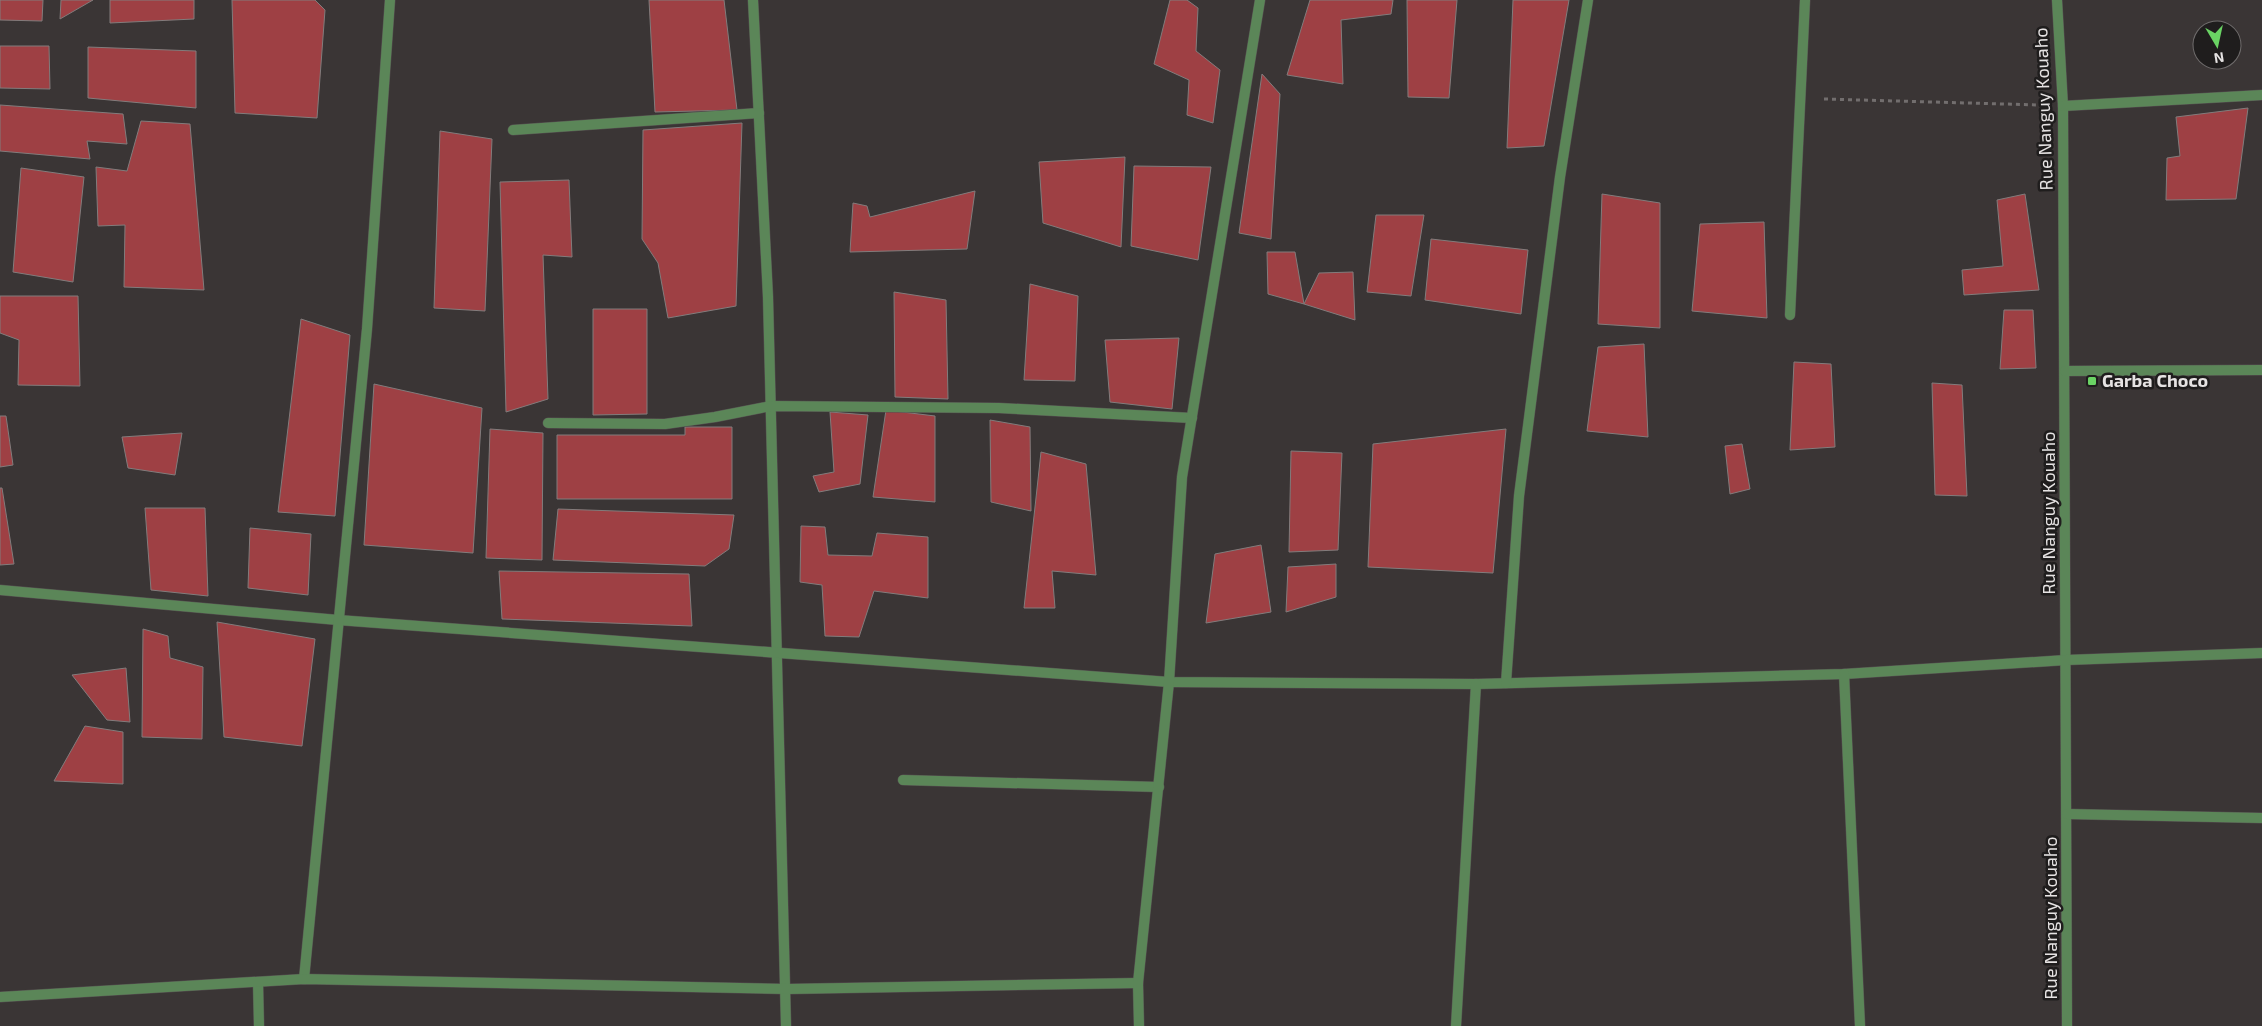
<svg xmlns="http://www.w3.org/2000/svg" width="2262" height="1026" font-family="'Exo 2',sans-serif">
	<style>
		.building { fill: #9e4044; stroke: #827c7c }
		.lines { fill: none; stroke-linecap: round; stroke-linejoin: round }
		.street-casing { stroke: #565151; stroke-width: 11 }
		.path { stroke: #726e6e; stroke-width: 3; stroke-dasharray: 4 4; stroke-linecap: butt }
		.street { stroke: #5b8658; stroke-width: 10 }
		.poi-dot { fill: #6ad364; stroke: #1f1d1d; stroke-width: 2 }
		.labels { text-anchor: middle; stroke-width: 5; stroke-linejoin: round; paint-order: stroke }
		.street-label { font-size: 18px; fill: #e6e3e3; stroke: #1f1d1d }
		.poi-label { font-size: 18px; font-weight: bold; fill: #e6e3e3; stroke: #1f1d1d; text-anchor: start }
	</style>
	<rect width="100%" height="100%" fill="#3a3535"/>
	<!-- building -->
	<g class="building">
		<polygon points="0,0 43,0 42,21 0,20"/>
		<polygon points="61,0 93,0 60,19"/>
		<polygon points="110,0 194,0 194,19 110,23"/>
		<polygon points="232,0 315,0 325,10 317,118 235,113"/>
		<polygon points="649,0 724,0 737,110 655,112"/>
		<polygon points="1170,0 1187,0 1198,8 1196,51 1220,70 1213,123 1187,115 1189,80 1154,64"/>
		<polygon points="1310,0 1393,0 1391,14 1341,20 1343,84 1287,75"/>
		<polygon points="1407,0 1457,0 1449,98 1408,97"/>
		<polygon points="1513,0 1569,0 1544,146 1507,148"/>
		<polygon points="0,46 49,46 50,89 0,88"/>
		<polygon points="88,47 196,51 196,108 88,98"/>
		<polygon points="1262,74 1280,94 1271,239 1239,233"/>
		<polygon points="0,105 123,114 127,144 87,141 90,159 0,151"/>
		<polygon points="2248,108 2236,199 2166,200 2167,158 2180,156 2176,117"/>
		<polygon points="141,121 190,124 204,290 124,287 125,225 98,226 96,167 127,171"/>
		<polygon points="742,123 736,306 668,318 658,263 642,239 643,130"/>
		<polygon points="440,131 492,139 485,311 434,308"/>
		<polygon points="1125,157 1121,247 1043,223 1039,162"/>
		<polygon points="1134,166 1211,167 1198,260 1131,246"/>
		<polygon points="21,168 84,177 73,282 13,272"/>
		<polygon points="569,180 572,257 543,255 548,399 506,412 500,182"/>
		<polygon points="975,191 967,249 850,252 853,203 867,206 870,217"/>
		<polygon points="1602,194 1660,203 1660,328 1598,324"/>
		<polygon points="2025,194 2039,290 1964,295 1962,270 2003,266 1997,200"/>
		<polygon points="1376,215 1424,215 1411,296 1367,292"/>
		<polygon points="1764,222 1767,318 1692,311 1700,224"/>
		<polygon points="1431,239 1528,250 1521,314 1425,300"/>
		<polygon points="1267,252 1295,252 1304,304 1268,294"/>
		<polygon points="1353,272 1355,320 1304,304 1319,273"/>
		<polygon points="1030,284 1078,296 1075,381 1024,380"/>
		<polygon points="894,292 946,300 948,399 895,397"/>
		<polygon points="0,296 78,296 80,386 18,385 19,340 0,333"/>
		<polygon points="593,309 647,309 647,414 593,415"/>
		<polygon points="2004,310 2033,310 2036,368 2000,369"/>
		<polygon points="301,319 350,335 335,516 278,512"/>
		<polygon points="1179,338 1172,409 1110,402 1105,340"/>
		<polygon points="1644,344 1648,437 1587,431 1598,347"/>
		<polygon points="1794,362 1831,364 1835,447 1790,450"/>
		<polygon points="1932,383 1962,385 1967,496 1935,495"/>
		<polygon points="374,384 482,408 473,553 364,545"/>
		<polygon points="886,410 935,416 935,502 873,497"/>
		<polygon points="830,412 868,415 860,484 819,492 813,476 834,472"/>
		<polygon points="0,416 6,416 13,465 0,467"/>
		<polygon points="990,420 1030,427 1031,511 991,502"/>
		<polygon points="685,427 732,427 732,499 557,499 557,435 685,435"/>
		<polygon points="490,429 543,433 542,560 486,558"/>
		<polygon points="1506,429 1493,573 1368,567 1373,444"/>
		<polygon points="182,433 175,475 128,468 122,437"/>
		<polygon points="1742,444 1750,489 1730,494 1725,446"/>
		<polygon points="1291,451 1342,453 1338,550 1289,552"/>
		<polygon points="1041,452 1086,464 1096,575 1052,571 1055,608 1024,608"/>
		<polygon points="0,488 2,488 14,564 0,565"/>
		<polygon points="145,508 205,508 208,596 151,590"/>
		<polygon points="558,509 734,515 729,549 705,566 553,560"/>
		<polygon points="801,526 825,527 828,555 872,556 877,533 928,537 928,598 874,591 859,637 825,636 822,585 800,582"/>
		<polygon points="250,528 311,534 308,595 248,588"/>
		<polygon points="1261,545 1271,612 1206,623 1215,554"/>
		<polygon points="1336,564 1336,597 1286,612 1288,567"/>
		<polygon points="499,571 689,574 692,626 502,619"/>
		<polygon points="217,622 315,639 302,746 224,737"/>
		<polygon points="143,629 168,636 170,658 203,667 202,739 142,737"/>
		<polygon points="126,668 130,722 107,720 72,675"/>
		<polygon points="85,726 123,732 123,784 54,781"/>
	</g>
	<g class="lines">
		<!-- street casing -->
		<g class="street-casing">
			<g id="street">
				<polyline points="753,0 768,297 786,1026"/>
				<polyline points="2057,0 2063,106 2067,1026"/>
				<polyline points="2063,106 2262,95"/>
				<polyline points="513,130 759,113"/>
				<polyline points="1790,315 1805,0"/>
				<polyline points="2065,371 2262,370"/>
				<polyline points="548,423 665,424 715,417 771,406 999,408 1192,418"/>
				<polyline points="0,590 338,620 1169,682 1476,684 1844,674 2066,660 2262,653"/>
				<polyline points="1844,674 1860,1026"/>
				<polyline points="1506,683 1519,496 1560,177 1588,0"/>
				<polyline points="903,780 1159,787"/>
				<polyline points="2067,814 2262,818"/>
				<polyline points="304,979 367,329 390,0"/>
				<polyline points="258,982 259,1026"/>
				<polyline points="0,997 304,979 787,989 1138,983"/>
				<polyline points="1139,1026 1138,983 1169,682 1182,477 1260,0"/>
				<polyline points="1456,1026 1476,684"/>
			</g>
		</g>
		<!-- path -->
		<polyline class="path" points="1824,99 2040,105"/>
		<!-- street -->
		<use href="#street" class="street"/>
	</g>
	<!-- markers -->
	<rect class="poi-dot" x="2087" y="376" width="10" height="10" rx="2.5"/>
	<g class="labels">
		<!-- street labels -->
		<g class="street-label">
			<text transform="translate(2044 109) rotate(-92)" y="6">Rue Nanguy Kouaho</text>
			<text transform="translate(2049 513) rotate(-90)" y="6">Rue Nanguy Kouaho</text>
			<text transform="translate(2051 918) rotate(-90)" y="6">Rue Nanguy Kouaho</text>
		</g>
		<!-- poi labels -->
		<g class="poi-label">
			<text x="2102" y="387">Garba Choco</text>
		</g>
	</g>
	<!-- north arrow -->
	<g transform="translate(2217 45) rotate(171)"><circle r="24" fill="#1f1d1d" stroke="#6f6c6c"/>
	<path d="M0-4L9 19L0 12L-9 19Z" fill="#6ad364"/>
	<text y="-8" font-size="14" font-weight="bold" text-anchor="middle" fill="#e6e3e3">N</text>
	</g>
</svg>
